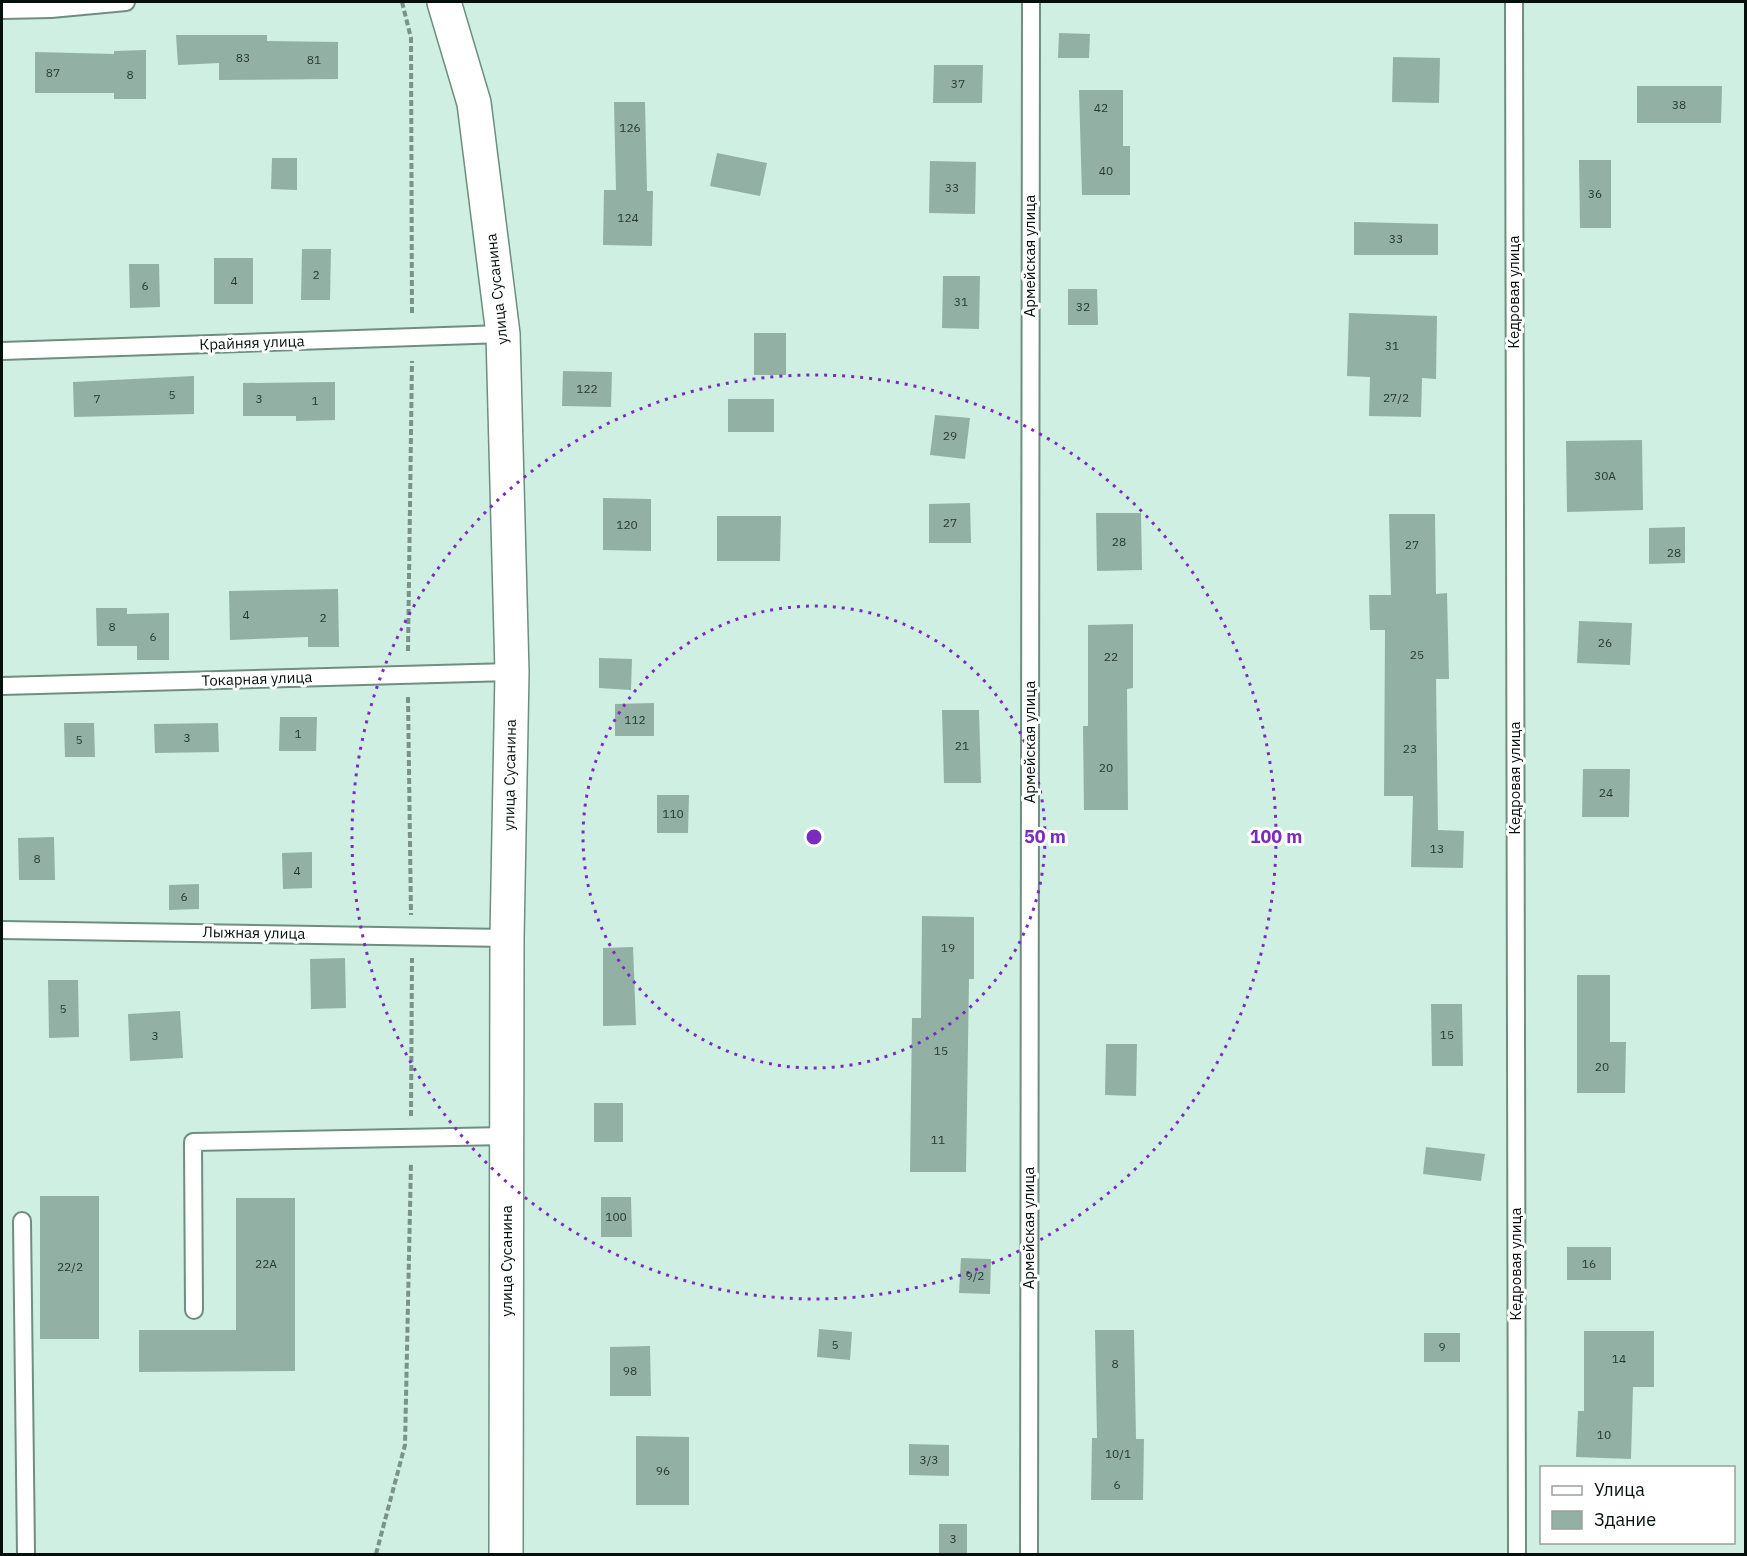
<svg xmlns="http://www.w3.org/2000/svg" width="1747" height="1556" font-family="'IBM Plex Sans',sans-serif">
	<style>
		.building { fill: #92b1a4 }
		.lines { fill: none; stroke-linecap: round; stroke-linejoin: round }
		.service-casing { stroke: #6f8e81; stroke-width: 20 }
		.tertiary-casing { stroke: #6f8e81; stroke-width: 36 }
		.path { stroke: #7a9288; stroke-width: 4; stroke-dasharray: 6 3; stroke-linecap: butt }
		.service { stroke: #fff; stroke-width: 16 }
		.tertiary { stroke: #fff; stroke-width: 33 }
		.ring { fill: none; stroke: #7b2cbf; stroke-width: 3; stroke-dasharray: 3 6 }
		.labels { text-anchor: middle; stroke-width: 6; stroke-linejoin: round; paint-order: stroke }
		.number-label { font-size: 12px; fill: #283832 }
		.street-label { font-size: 15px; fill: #05100c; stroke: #fff }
		.centre { fill: #7b2cbf; stroke: #fff; stroke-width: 3 }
		.ring-label { font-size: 18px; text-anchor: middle; font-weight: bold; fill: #7b2cbf; stroke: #fff; stroke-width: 6; stroke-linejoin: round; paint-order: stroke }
	</style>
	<rect width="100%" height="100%" fill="#ceefe1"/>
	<!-- building -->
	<g class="building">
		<polygon points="1059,33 1090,34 1089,58 1058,58"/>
		<polygon points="176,35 267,35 267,41 338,42 338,79 219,80 219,63 178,65"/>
		<polygon points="146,50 146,99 114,99 114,93 35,93 35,52 114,54 114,51"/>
		<polygon points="1393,57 1440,58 1439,103 1392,102"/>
		<polygon points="934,65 983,65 982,103 933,103"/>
		<polygon points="1637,86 1722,86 1721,123 1637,123"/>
		<polygon points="1079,90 1123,90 1123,146 1130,146 1130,195 1082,195"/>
		<polygon points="614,102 645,102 647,191 653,191 652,246 603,245 604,190 616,190"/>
		<polygon points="717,153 767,163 760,196 710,186"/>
		<polygon points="272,158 297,158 297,190 271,189"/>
		<polygon points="1579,160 1611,160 1611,228 1580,228"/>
		<polygon points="930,161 976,162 975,214 929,213"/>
		<polygon points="1354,222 1438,224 1438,255 1354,255"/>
		<polygon points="302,249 331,249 330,300 301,300"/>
		<rect x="214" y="258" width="39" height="46"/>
		<polygon points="129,264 159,264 160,307 130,308"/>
		<polygon points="943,276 980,276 979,329 942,328"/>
		<polygon points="1068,289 1097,289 1098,325 1068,325"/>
		<polygon points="1349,313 1437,316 1436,379 1422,378 1421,417 1369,416 1370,377 1347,376"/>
		<rect x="754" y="333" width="32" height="42"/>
		<polygon points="563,371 612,372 611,407 562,406"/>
		<polygon points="194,376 194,414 74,417 73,382"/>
		<polygon points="335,382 335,420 296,421 296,416 243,416 243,383"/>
		<rect x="728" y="399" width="46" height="33"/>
		<polygon points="935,415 970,418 965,459 930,455"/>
		<polygon points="1642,440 1643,510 1567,512 1566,441"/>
		<polygon points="603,498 651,499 651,551 603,550"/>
		<polygon points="970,503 971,543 929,543 929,504"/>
		<polygon points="1096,513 1141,513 1142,570 1097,571"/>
		<polygon points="1389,514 1435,514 1436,594 1447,593 1449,679 1436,679 1438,830 1464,831 1463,868 1411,867 1413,796 1384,796 1385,630 1370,630 1369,595 1391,595"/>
		<polygon points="717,516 781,516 780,561 717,561"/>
		<polygon points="1685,527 1685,563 1649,564 1649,528"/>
		<polygon points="338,589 339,647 308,647 308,637 230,640 229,591"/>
		<polygon points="96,608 127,608 127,614 169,613 169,660 137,660 137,646 97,646"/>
		<polygon points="1579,621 1632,623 1630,665 1577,663"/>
		<polygon points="1133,624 1133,688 1127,689 1128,810 1084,810 1083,726 1088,726 1088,625"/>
		<polygon points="599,658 632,659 631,690 599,688"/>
		<polygon points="654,703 654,736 615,736 615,704"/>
		<polygon points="942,710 979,710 981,783 944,783"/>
		<polygon points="280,717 317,717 316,751 279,751"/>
		<polygon points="64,723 94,723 95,757 65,757"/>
		<polygon points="218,723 219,752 155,753 154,724"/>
		<polygon points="1583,769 1630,769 1629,817 1582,817"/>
		<polygon points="657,795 689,795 688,833 657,833"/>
		<polygon points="54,837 55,880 19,880 18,838"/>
		<polygon points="312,852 312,888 283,889 282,853"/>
		<polygon points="199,884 199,909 169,910 169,885"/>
		<polygon points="922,916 974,917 974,979 969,979 966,1172 910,1172 912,1018 921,1018"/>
		<polygon points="633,947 636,1025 603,1026 603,948"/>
		<polygon points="345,958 346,1008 311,1009 310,959"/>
		<polygon points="1577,975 1610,975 1610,1042 1626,1042 1625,1093 1577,1093"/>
		<polygon points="48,980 78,980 79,1037 49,1038"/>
		<polygon points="1431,1004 1462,1004 1463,1066 1432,1066"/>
		<polygon points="180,1011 183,1058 130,1061 128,1014"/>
		<polygon points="1106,1044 1137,1044 1136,1096 1105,1095"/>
		<rect x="594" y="1103" width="29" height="39"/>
		<polygon points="1426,1147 1485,1154 1481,1181 1423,1174"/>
		<rect x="40" y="1196" width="59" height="143"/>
		<polygon points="601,1197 631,1197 632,1237 601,1237"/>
		<polygon points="236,1198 295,1198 295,1371 139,1372 139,1330 236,1330"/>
		<rect x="1567" y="1247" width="44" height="33"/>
		<polygon points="961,1258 991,1259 990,1294 959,1293"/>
		<polygon points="819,1329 852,1332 850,1360 817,1357"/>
		<polygon points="1095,1330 1134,1330 1136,1439 1144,1439 1143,1500 1091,1500 1092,1438 1097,1438"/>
		<polygon points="1584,1331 1654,1331 1654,1387 1633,1387 1631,1459 1576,1457 1578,1411 1584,1411"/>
		<rect x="1424" y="1333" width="36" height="29"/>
		<polygon points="650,1346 651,1396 610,1396 610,1347"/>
		<polygon points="636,1436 689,1437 689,1505 636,1505"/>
		<polygon points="909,1444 949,1445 949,1476 909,1475"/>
		<rect x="939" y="1524" width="28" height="30"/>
	</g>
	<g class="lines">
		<!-- service casing -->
		<g class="service-casing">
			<g id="service">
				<polyline points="1514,2 1517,1554"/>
				<polyline points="2,10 51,9 126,2"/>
				<polyline points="2,351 503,334"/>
				<polyline points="2,686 512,672"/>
				<polyline points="2,930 507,938"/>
				<polyline points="22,1221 26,1554"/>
				<polyline points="194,1310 193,1142 507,1136"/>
				<polyline points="1029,1554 1031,2"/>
			</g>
		</g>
		<!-- tertiary casing -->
		<g class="tertiary-casing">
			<polyline id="tertiary" points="444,2 474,103 503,334 512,672 507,938 506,1554"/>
		</g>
		<!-- path -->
		<g class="path">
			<polyline points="402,2 411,38 412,315"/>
			<polyline points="408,651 412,361"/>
			<polyline points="408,697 411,915"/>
			<polyline points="411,1116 412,958"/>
			<polyline points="376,1554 405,1445 411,1162"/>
		</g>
		<!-- service -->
		<use href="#service" class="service"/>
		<!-- tertiary -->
		<use href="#tertiary" class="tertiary"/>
	</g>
	<!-- distance rings -->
	<g class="ring">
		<circle cx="814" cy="837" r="231"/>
		<circle cx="814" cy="837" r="462"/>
	</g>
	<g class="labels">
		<!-- number labels -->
		<g class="number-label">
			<text x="243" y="62">83</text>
			<text x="314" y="64">81</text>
			<text x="53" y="77">87</text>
			<text x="130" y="79">8</text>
			<text x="958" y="88">37</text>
			<text x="1679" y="109">38</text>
			<text x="1101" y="112">42</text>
			<text x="630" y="132">126</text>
			<text x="1106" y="175">40</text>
			<text x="952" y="192">33</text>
			<text x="1595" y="198">36</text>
			<text x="628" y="222">124</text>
			<text x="1396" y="243">33</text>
			<text x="316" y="279">2</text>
			<text x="234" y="285">4</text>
			<text x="145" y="290">6</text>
			<text x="961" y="306">31</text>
			<text x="1083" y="311">32</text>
			<text x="1392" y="350">31</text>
			<text x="587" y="393">122</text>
			<text x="172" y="399">5</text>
			<text x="1396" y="402">27/2</text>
			<text x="97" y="403">7</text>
			<text x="259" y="403">3</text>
			<text x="315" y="405">1</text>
			<text x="950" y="440">29</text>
			<text x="1605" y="480">30А</text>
			<text x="950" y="527">27</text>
			<text x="627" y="529">120</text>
			<text x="1119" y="546">28</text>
			<text x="1412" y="549">27</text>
			<text x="1674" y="557">28</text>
			<text x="246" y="619">4</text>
			<text x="323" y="622">2</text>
			<text x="112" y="631">8</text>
			<text x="153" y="641">6</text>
			<text x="1605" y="647">26</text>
			<text x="1417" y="659">25</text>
			<text x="1111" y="661">22</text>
			<text x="635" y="724">112</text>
			<text x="298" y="738">1</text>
			<text x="187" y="742">3</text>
			<text x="79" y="744">5</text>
			<text x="962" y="750">21</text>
			<text x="1410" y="753">23</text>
			<text x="1106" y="772">20</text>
			<text x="1606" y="797">24</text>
			<text x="673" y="818">110</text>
			<text x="1437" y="853">13</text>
			<text x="37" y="863">8</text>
			<text x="297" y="875">4</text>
			<text x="184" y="901">6</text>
			<text x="948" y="952">19</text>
			<text x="63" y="1013">5</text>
			<text x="1447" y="1039">15</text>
			<text x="155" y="1040">3</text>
			<text x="941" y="1055">15</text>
			<text x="1602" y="1071">20</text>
			<text x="938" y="1144">11</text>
			<text x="616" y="1221">100</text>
			<text x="266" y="1268">22А</text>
			<text x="1589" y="1268">16</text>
			<text x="70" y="1271">22/2</text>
			<text x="975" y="1280">9/2</text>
			<text x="835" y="1349">5</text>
			<text x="1442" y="1351">9</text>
			<text x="1619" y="1363">14</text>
			<text x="1115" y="1368">8</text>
			<text x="630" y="1375">98</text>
			<text x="1604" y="1439">10</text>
			<text x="1118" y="1458">10/1</text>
			<text x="929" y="1464">3/3</text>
			<text x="663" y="1475">96</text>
			<text x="1117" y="1489">6</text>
			<text x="953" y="1543">3</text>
		</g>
		<!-- street labels -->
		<g class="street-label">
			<text transform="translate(1030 256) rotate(-90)" y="5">Армейская улица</text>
			<text transform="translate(497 289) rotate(-96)" y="5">улица Сусанина</text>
			<text transform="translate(1514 292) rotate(-90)" y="5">Кедровая улица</text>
			<text transform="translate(252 343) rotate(-2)" y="5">Крайняя улица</text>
			<text transform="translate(257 679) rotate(-2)" y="5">Токарная улица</text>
			<text transform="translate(1030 742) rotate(-90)" y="5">Армейская улица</text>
			<text transform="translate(510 775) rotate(-89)" y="5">улица Сусанина</text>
			<text transform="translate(1515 778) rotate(-90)" y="5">Кедровая улица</text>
			<text transform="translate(254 933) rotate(1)" y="5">Лыжная улица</text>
			<text transform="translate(1029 1228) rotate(-90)" y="5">Армейская улица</text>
			<text transform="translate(507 1261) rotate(-90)" y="5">улица Сусанина</text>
			<text transform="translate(1516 1264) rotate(-90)" y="5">Кедровая улица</text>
		</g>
	</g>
	<circle cx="814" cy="837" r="9" class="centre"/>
	<g class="ring-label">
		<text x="1045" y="843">50 m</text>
		<text x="1276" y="843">100 m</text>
	</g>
	<!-- border -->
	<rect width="1747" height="1556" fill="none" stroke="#05100c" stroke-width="6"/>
	<!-- legend -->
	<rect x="1540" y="1466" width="195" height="78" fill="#ffffff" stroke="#9b9f9e" stroke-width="1.5"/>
	<rect x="1552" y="1486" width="30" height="9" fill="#ffffff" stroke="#9b9f9e" stroke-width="1.5"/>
	<text x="1594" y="1496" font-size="18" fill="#05100c">Улица</text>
	<rect x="1552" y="1511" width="30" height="18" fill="#92b1a4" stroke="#9b9f9e" stroke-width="1.5"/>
	<text x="1594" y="1526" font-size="18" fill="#05100c">Здание</text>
</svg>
